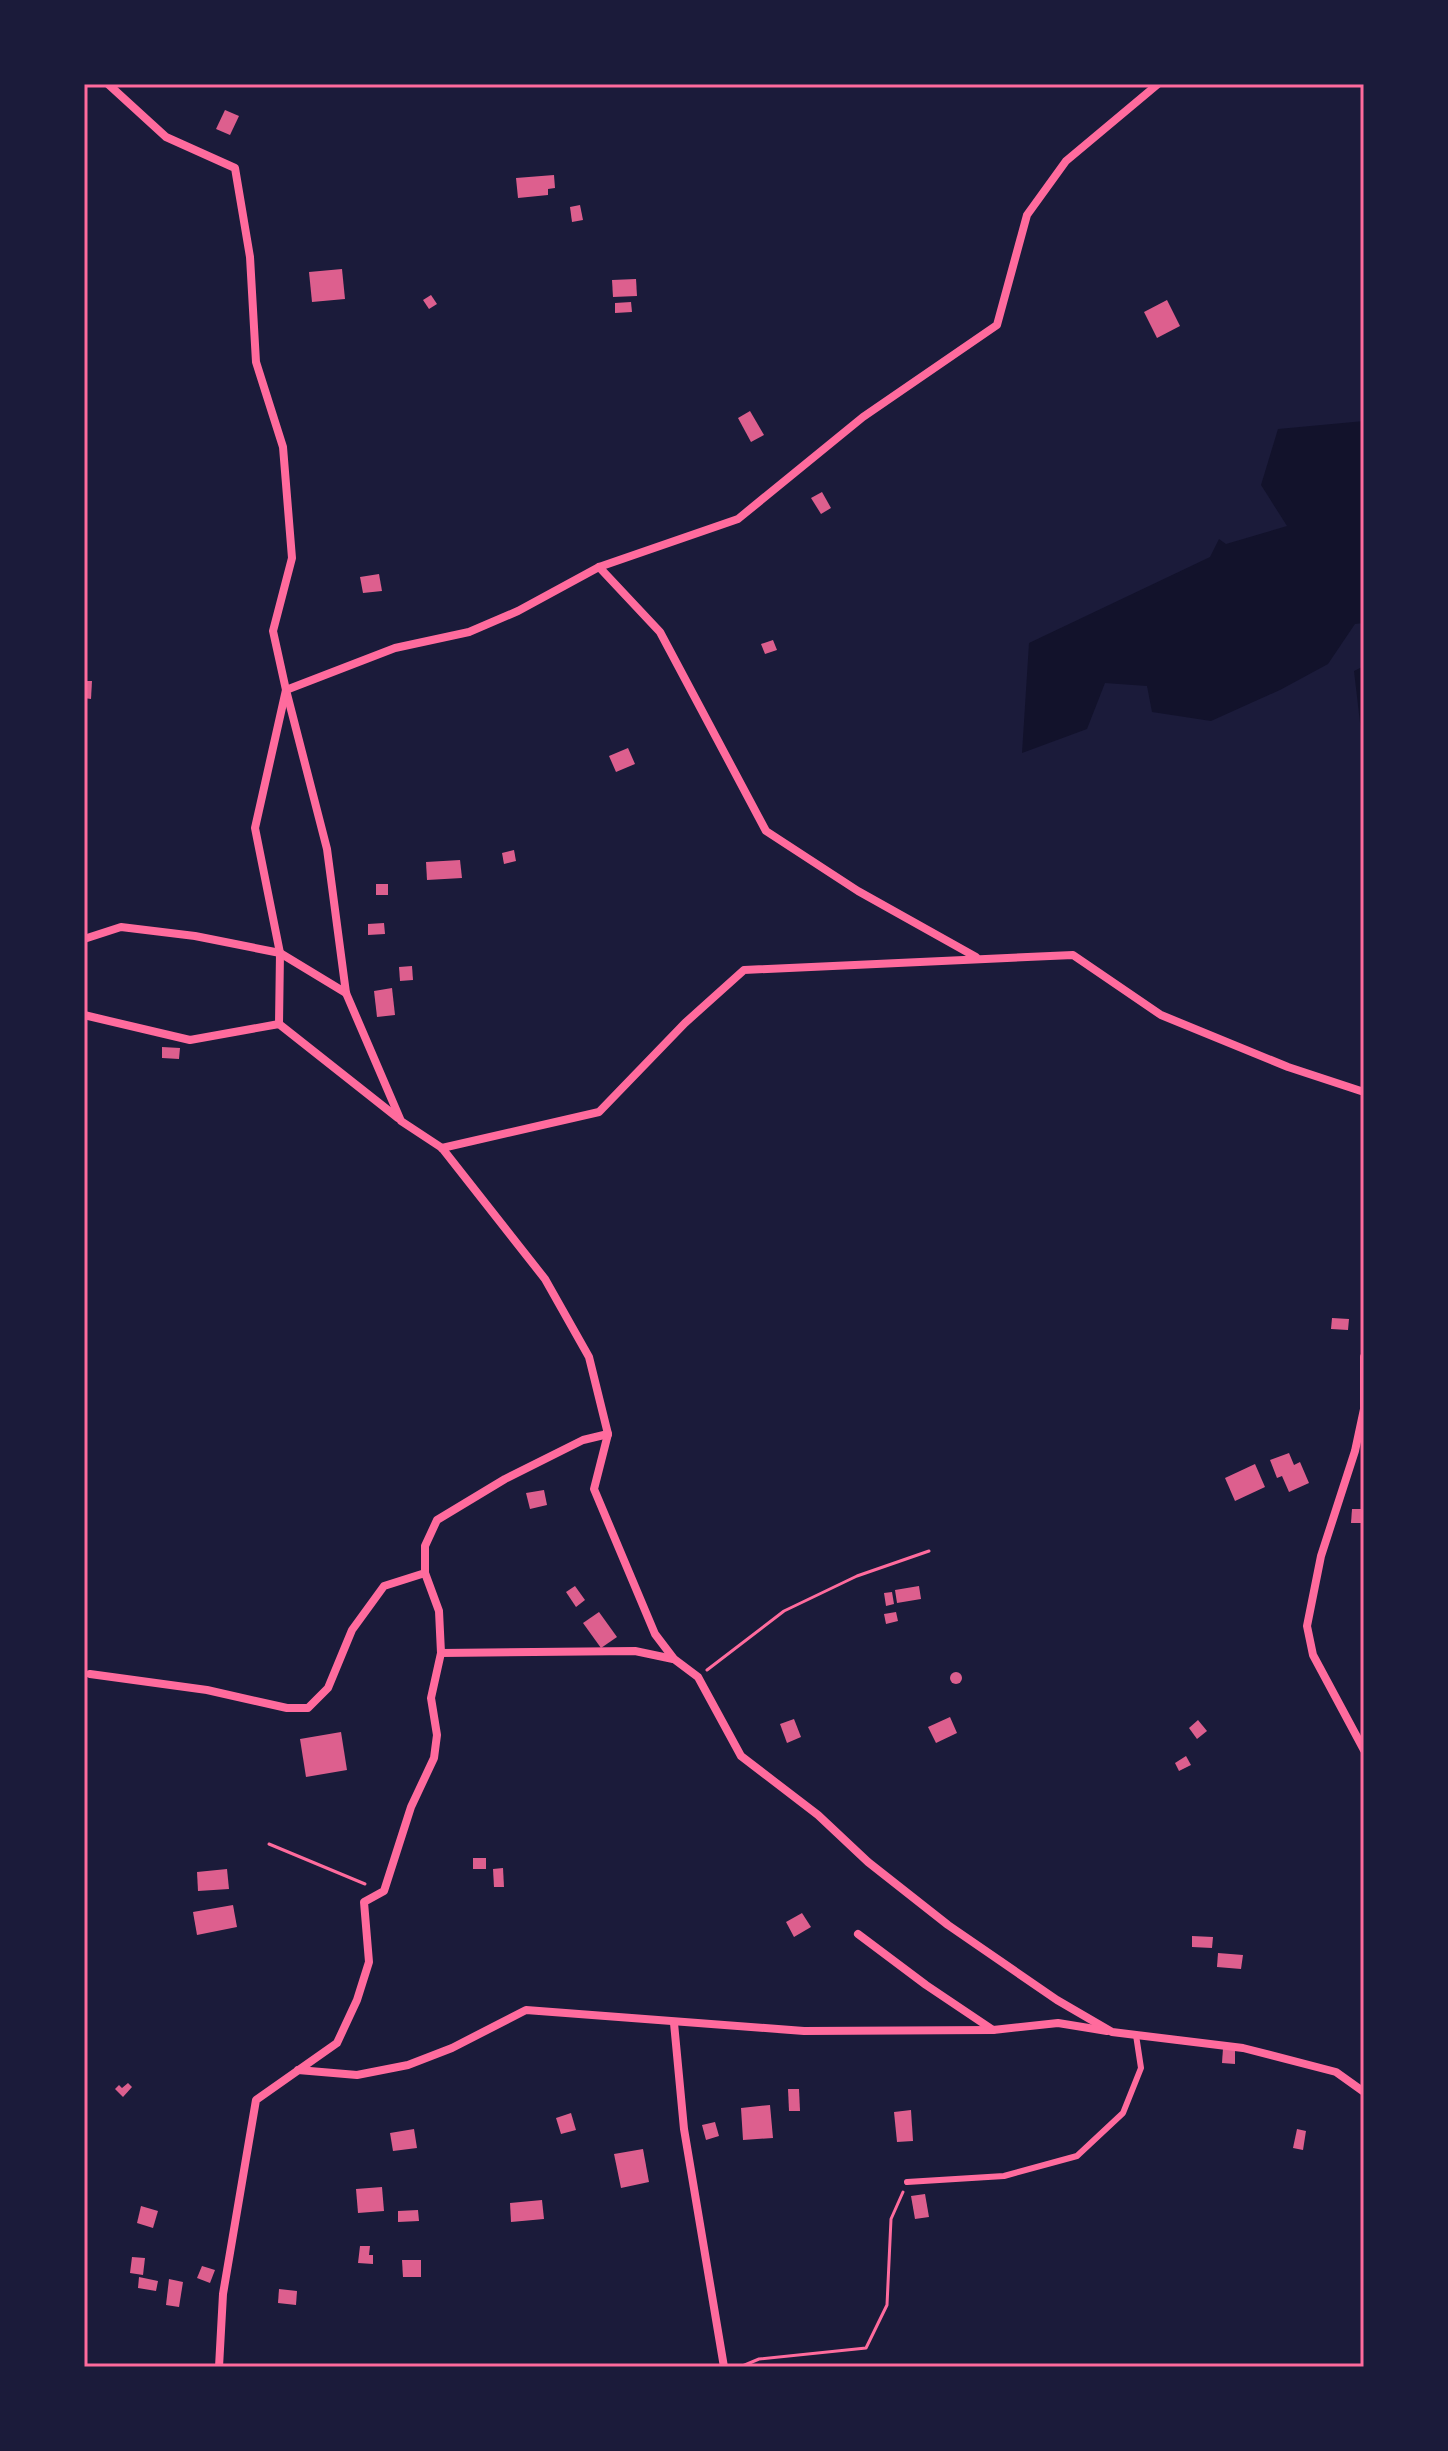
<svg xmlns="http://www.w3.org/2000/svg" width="1448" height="2451" font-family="'Golos Text',sans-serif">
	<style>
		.water { fill: #12122b }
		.building { fill: #dd5f8e }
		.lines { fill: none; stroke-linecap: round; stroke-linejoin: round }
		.path { stroke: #ff6b9d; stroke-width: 3 }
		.service { stroke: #ff6b9d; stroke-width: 6 }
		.minor { stroke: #ff6b9d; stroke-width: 8 }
		.neatline { fill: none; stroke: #ff6b9d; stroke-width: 3 }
	</style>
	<rect width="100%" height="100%" fill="#1b1b3a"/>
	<!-- water -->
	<g class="water">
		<polygon points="1364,421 1364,623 1355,624 1328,664 1280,690 1211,721 1152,712 1147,686 1105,683 1087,729 1022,753 1029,643 1210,557 1219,539 1226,544 1287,526 1261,485 1278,429"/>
		<polygon points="1364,666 1364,731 1361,731 1354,671"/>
	</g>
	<!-- building -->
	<g class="building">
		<polygon points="225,110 239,116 230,135 216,129"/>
		<polygon points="554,175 555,188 548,189 548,195 518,198 516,178"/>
		<polygon points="580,205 583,220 572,222 570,207"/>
		<polygon points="342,269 345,299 312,302 309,272"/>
		<polygon points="636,279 637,296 613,297 612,280"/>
		<polygon points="431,295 437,304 429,309 423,300"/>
		<polygon points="1167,300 1180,326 1157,338 1144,312"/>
		<polygon points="631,302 632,312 615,313 615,303"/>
		<polygon points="750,411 764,435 751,442 738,418"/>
		<polygon points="822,492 831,508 821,514 811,498"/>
		<polygon points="379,574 382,591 363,593 360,577"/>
		<polygon points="773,640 777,650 765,654 761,644"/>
		<polygon points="84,681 92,681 91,699 84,698"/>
		<polygon points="628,748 635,764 616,772 609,756"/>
		<polygon points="514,850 516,861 504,864 502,853"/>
		<polygon points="460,860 462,878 427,880 426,862"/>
		<rect x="376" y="884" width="12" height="11"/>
		<polygon points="384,923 385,934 368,935 368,924"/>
		<polygon points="412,966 413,980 400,981 399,967"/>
		<polygon points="392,988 395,1015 377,1017 374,991"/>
		<polygon points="162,1047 180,1048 179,1059 162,1058"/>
		<polygon points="1332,1318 1349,1319 1348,1330 1331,1329"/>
		<polygon points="1289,1453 1294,1465 1300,1462 1309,1483 1289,1492 1282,1476 1277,1478 1270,1460"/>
		<polygon points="1255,1464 1265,1487 1235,1501 1225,1478"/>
		<polygon points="544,1490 547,1505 530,1509 526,1493"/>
		<polygon points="1352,1509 1364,1509 1364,1523 1351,1523"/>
		<polygon points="575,1586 585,1600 576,1607 566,1592"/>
		<polygon points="919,1586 921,1599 897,1603 895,1590"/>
		<polygon points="892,1592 894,1604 886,1606 884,1593"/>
		<polygon points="599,1612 617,1637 601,1648 583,1623"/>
		<polygon points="896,1612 898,1621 886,1624 884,1614"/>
		<circle cx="956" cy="1678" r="6"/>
		<polygon points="950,1717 957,1733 936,1743 928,1727"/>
		<polygon points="794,1719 801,1737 787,1743 780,1724"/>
		<polygon points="1198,1720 1207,1731 1197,1739 1189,1728"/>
		<polygon points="341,1732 347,1770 306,1777 300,1739"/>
		<polygon points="1186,1756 1191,1765 1179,1771 1175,1763"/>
		<rect x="473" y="1858" width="13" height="11"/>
		<polygon points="503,1868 504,1887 494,1887 493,1869"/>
		<polygon points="227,1869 229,1889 198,1891 197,1872"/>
		<polygon points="233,1905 237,1927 197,1935 193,1912"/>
		<polygon points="802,1913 811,1927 794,1937 786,1922"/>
		<polygon points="1192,1936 1213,1937 1212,1948 1192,1947"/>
		<polygon points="1218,1953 1243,1955 1241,1969 1217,1967"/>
		<polygon points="1223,2048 1235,2049 1235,2064 1222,2063"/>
		<polygon points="128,2083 132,2087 123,2097 115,2089 119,2085 122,2088"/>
		<polygon points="788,2089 799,2089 800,2111 789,2111"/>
		<polygon points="770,2105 773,2138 743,2140 741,2108"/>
		<polygon points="911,2110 913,2141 897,2142 894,2112"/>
		<polygon points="571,2113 576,2130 561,2134 556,2118"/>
		<polygon points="715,2122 719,2136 706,2140 702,2125"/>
		<polygon points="414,2129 417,2148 393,2151 390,2133"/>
		<polygon points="1297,2129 1306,2131 1303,2150 1293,2148"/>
		<polygon points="643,2149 649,2182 621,2188 614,2154"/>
		<polygon points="382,2187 384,2211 358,2213 356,2189"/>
		<polygon points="925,2194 929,2217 915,2219 911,2196"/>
		<polygon points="542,2200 544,2219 511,2222 510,2203"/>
		<polygon points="141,2206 158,2211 153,2228 137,2223"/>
		<polygon points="418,2210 419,2221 398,2222 398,2211"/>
		<polygon points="360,2246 370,2246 369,2255 373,2255 373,2264 358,2263"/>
		<polygon points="132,2257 145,2258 143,2275 130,2273"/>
		<polygon points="402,2260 421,2260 421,2277 403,2277"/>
		<polygon points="202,2266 215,2270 210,2283 197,2278"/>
		<polygon points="139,2277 158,2281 156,2291 138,2288"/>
		<polygon points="169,2279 183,2282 179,2307 166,2305"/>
		<polygon points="279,2289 297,2291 296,2305 278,2303"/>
	</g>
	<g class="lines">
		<!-- path -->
		<g class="path">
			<polyline points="707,1670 784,1611 857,1576 929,1551"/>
			<polyline points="269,1844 365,1884"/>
			<polyline points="740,2367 759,2359 866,2348 887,2305 891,2219 903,2192"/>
		</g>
		<!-- service -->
		<polyline class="service" points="907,2182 1004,2176 1077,2156 1123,2113 1141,2068 1136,2035"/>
		<!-- minor -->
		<g class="minor">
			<polyline points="108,84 166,137 235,168 250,257 256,362 283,447 292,558 273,631 286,690 327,849 346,993 401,1121 442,1148 545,1279 589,1357 608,1434 594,1489 655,1634 674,1659 698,1677 741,1756 818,1815 868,1862 948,1925 1057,2000 1112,2032 1243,2048 1336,2072 1364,2092"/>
			<polyline points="599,567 660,632 766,831 858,891 976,957"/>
			<polyline points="84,939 121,927 195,936 280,953 346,993"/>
			<polyline points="84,1015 190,1040 279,1024 398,1118"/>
			<polyline points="279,1024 280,953 255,828 286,690 395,648 469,632 518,611 599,567 738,519 863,417 997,325 1027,215 1066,161 1158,84"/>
			<polyline points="442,1148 599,1112 685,1023 744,970 1073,955 1161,1015 1288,1067 1364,1092"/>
			<polyline points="1364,1357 1364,1407"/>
			<polyline points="1364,1409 1355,1451 1321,1556 1307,1626 1313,1655 1364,1750"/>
			<polyline points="608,1434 583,1440 505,1479 437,1520 425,1546 425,1573 439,1611 441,1653 635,1651 673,1659"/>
			<polyline points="90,1674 207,1690 287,1708 308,1708 328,1688 352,1630 384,1586 425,1573"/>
			<polyline points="858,1934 926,1985 993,2030 1058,2023 1107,2031"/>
			<polyline points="674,2023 684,2129 724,2367"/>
			<polyline points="298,2070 357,2075 408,2065 452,2048 526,2010 804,2031 993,2030"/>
			<polyline points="219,2367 223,2294 256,2100 337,2043 357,2000 369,1962 364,1902 384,1891 411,1807 434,1758 437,1735 431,1698 441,1653"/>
		</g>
	</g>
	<!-- border -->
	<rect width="1448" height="2451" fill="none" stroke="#1b1b3a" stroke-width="172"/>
	<rect x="86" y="86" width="1276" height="2279" class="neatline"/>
</svg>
